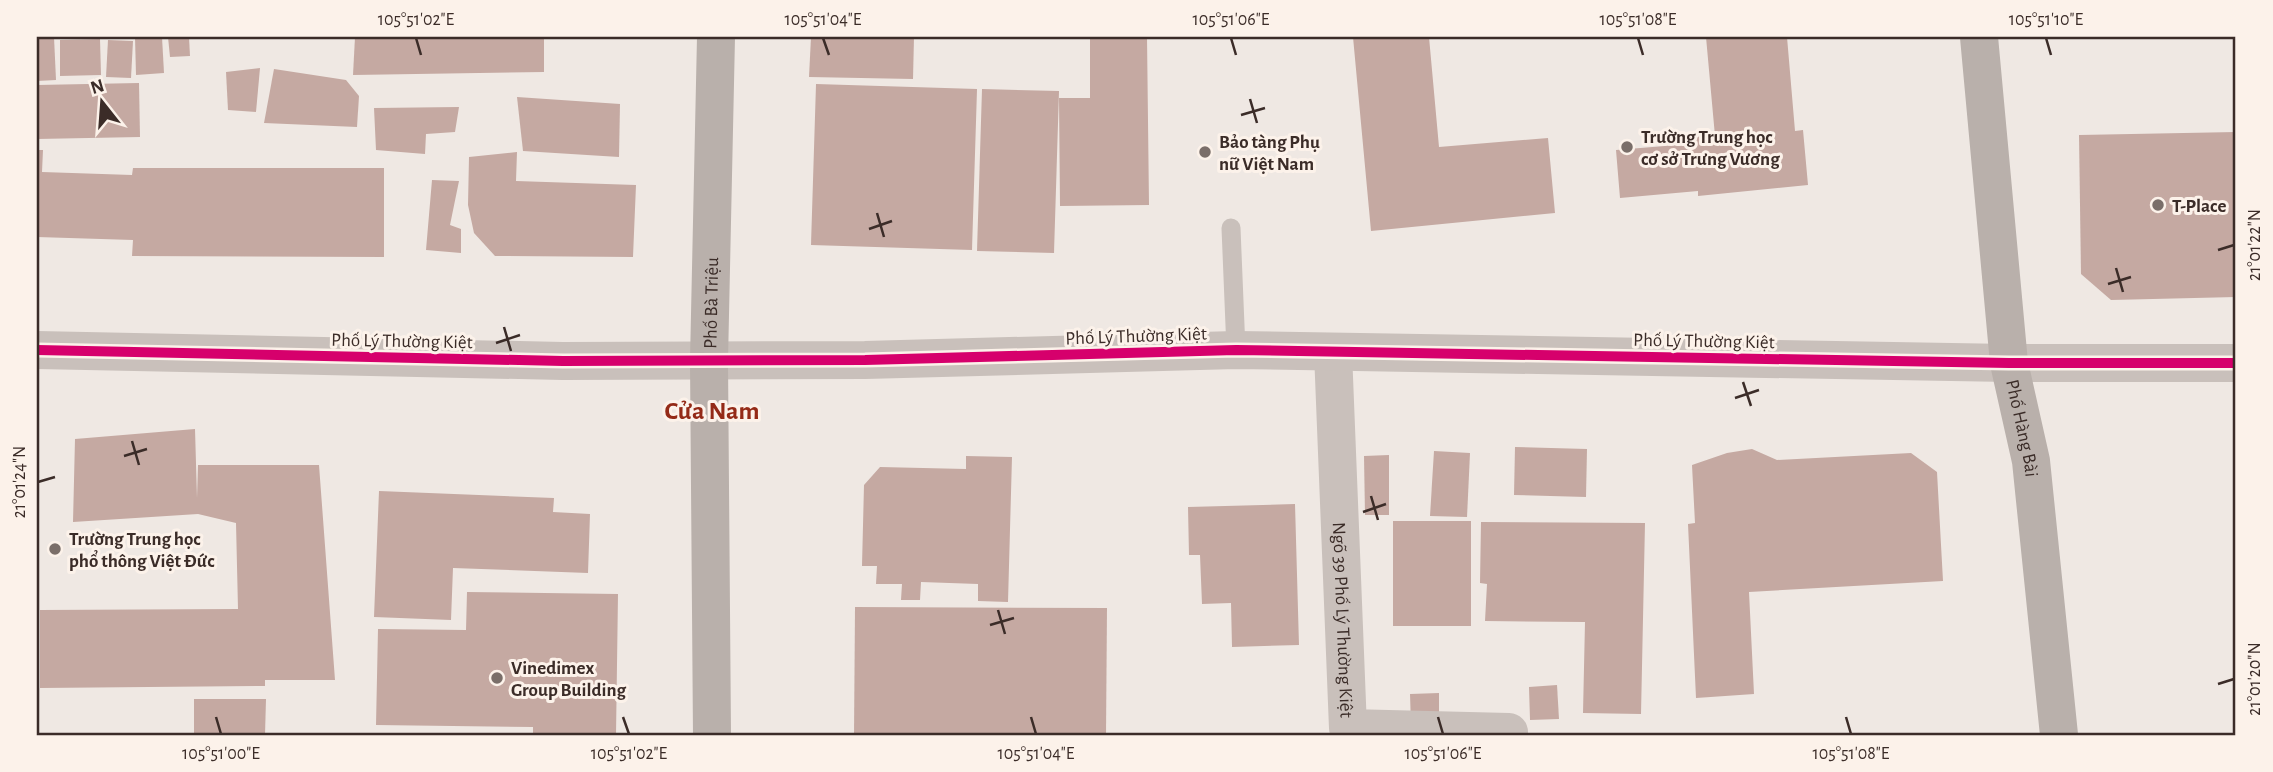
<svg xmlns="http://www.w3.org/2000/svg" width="2273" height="772" font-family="'Alegreya Sans',sans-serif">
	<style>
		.building { fill: #c5a9a2 }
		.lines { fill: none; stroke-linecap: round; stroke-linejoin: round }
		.service { stroke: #c9c0bb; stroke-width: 19 }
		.minor { stroke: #c9c0bb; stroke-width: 38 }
		.tertiary { stroke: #c9c0bb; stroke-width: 38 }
		.secondary { stroke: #b9b0ab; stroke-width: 38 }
		.cycleway-casing { stroke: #fcf2ea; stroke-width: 15 }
		.cycleway { stroke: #d6006c; stroke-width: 10 }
		.ticks { fill: none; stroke: #3b2c28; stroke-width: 2.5 }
		.poi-dot { fill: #7a6e69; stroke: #fcf2ea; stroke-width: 2.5 }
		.labels { text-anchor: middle; stroke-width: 6; stroke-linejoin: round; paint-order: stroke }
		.poi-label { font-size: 19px; font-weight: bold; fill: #3b2c28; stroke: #fcf2ea; text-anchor: start }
		.street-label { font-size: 19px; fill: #3b2c28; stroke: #fcf2ea }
		.district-label { font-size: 26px; font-weight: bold; fill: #942a17; stroke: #fcf2ea }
		.neatline { fill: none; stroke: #3b2c28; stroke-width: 2.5 }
		.ticks-label { font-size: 18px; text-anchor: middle; fill: #3b2c28 }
	</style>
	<rect width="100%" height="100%" fill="#efe8e3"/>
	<!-- building -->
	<g class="building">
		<polygon points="37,37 54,37 56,80 37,81"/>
		<polygon points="135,37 162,37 164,73 136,75"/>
		<polygon points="168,37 189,37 190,56 170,57"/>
		<polygon points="355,37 544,37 544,72 353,75"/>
		<polygon points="811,37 914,37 913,79 809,77"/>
		<polygon points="1090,37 1147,37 1149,205 1060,206 1059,98 1090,98"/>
		<polygon points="1353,37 1429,37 1439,147 1548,138 1555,213 1371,231"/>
		<polygon points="1706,37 1787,37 1795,131 1803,130 1808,185 1698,196 1698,191 1620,198 1616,150 1689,144 1689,137 1715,136"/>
		<polygon points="100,39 101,75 60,76 60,40"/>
		<polygon points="108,40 133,41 131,78 106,77"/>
		<polygon points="260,68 256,112 228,110 226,72"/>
		<polygon points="274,69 346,80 359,96 357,127 264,123"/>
		<polygon points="139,83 140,137 37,139 37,85"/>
		<polygon points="816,84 977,89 972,250 811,245"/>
		<polygon points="982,89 1059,91 1054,253 977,251"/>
		<polygon points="517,97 620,104 619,157 523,151"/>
		<polygon points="459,107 455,132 426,134 425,154 376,150 374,108"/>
		<polygon points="2236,132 2236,297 2111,300 2081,274 2079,135"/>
		<polygon points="37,150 43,150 42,172 132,175 133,168 384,168 384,257 132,256 133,240 37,237"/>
		<polygon points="517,152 516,181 636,185 633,257 495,256 474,233 468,205 469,157"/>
		<polygon points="432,180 459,181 450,225 461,229 461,253 426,250"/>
		<polygon points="195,429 197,498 198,465 319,465 335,680 265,680 265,686 40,688 40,610 238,609 236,523 198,514 73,522 75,439"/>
		<polygon points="1515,447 1587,449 1586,497 1514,495"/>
		<polygon points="1752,449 1777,460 1911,453 1937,472 1943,581 1749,592 1754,694 1696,698 1688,524 1695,523 1692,465 1727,453"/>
		<polygon points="1434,451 1470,453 1467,517 1430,516"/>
		<polygon points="1389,455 1389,515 1365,515 1364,456"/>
		<polygon points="966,456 1012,457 1008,602 978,601 978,584 921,582 920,600 901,600 902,584 876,584 877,566 862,566 864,485 880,467 966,469"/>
		<polygon points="379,491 554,498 553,512 590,514 588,573 453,568 451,620 374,617"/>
		<polygon points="1295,504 1299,645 1232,647 1231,603 1202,604 1200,555 1189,555 1188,507"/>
		<rect x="1393" y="521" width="78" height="105"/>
		<polygon points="1481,522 1645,523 1641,714 1583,713 1585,622 1485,621 1487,584 1480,583"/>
		<polygon points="467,592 618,594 616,735 533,735 533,727 376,725 378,629 466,630"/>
		<polygon points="855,607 1107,608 1106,735 854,735"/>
		<polygon points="1557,685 1559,719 1530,720 1529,687"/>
		<polygon points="1439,693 1439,725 1411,725 1410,694"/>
		<polygon points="194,699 266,699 265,735 194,735"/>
	</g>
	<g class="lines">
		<!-- service -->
		<polyline class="service" points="1231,228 1236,350"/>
		<!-- minor -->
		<path class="minor" id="s1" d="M1333,352L1348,728L1509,732"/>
		<!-- tertiary -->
		<polyline class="tertiary" points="37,350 563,361 865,360 1236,350 2009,363 2236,363"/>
		<!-- secondary -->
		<g class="secondary">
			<path id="s2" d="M1979,37L2009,363L2031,461L2059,735"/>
			<path id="s3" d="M712,735L709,361L716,37"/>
		</g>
		<!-- cycleway casing -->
		<g class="cycleway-casing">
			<polyline id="cycleway" points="37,350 563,361 865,360 1236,350 2009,363 2236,363"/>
		</g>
		<!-- cycleway -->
		<use href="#cycleway" class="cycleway"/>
	</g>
	<!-- ticks -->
	<path class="ticks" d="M416,38L421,55M823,38L829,55M1231,38L1236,55M1638,38L1643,55M2046,38L2051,55M1250,99L1257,123M1241,115L1265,108M877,213L884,237M869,229L892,221M2218,250L2234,245M2116,268L2123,292M2108,284L2131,277M504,327L511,351M496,343L520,335M1743,382L1751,406M1735,398L1759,390M132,441L139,465M124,456L147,449M38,482L55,477M1371,496L1378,520M1363,512L1386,504M998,610L1005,634M990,625L1014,618M2218,684L2234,679M216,717L221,734M623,717L629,734M1031,717L1036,734M1438,717L1443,734M1846,717L1851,734"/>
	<!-- markers -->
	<g class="poi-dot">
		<circle cx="1627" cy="147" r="7"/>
		<circle cx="1205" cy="152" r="7"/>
		<circle cx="2158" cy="205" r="7"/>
		<circle cx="55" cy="549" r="7"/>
		<circle cx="497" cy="678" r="7"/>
	</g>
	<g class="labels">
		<!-- poi labels -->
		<g class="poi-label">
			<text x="1641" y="143">Trường Trung học<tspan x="1641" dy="22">cơ sở Trưng Vương</tspan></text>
			<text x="1219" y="148">Bảo tàng Phụ<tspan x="1219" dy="22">nữ Việt Nam</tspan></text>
			<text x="2172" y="212">T-Place</text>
			<text x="69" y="545">Trường Trung học<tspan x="69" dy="22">phổ thông Việt Đức</tspan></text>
			<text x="511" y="674">Vinedimex<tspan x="511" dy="22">Group Building</tspan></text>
		</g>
		<!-- street labels -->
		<g class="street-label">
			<text dy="7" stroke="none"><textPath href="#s3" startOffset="432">Phố Bà Triệu</textPath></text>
			<text transform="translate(1136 335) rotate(-2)" y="7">Phố Lý Thường Kiệt</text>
			<text transform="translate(402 340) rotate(1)" y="7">Phố Lý Thường Kiệt</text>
			<text transform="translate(1704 340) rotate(1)" y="7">Phố Lý Thường Kiệt</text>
			<text dy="7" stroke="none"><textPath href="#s2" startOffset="394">Phố Hàng Bài</textPath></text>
			<text dy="7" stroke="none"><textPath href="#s1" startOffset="268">Ngõ 39 Phố Lý Thường Kiệt</textPath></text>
		</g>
		<!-- district labels -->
		<g class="district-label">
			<text x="712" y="419">Cửa Nam</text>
		</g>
	</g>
	<!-- border -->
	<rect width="2273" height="772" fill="none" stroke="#fcf2ea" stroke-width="77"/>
	<!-- north arrow -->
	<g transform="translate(102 102) rotate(343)" stroke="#fcf2ea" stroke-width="5" paint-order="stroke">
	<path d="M0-5L12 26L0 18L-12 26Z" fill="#3b2c28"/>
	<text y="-10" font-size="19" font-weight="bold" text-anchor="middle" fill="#3b2c28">N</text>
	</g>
	<rect x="38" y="38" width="2196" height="696" class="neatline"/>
	<g class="ticks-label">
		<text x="416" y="25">105°51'02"E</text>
		<text x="823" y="25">105°51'04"E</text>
		<text x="1231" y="25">105°51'06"E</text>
		<text x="1638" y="25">105°51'08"E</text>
		<text x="2046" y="25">105°51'10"E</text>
		<text transform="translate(2254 245) rotate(-90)" y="6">21°01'22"N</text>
		<text transform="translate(19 482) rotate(-90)" y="6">21°01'24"N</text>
		<text transform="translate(2254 679) rotate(-90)" y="6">21°01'20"N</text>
		<text x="221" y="759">105°51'00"E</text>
		<text x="629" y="759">105°51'02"E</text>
		<text x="1036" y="759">105°51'04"E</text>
		<text x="1443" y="759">105°51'06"E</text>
		<text x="1851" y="759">105°51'08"E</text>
	</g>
</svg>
